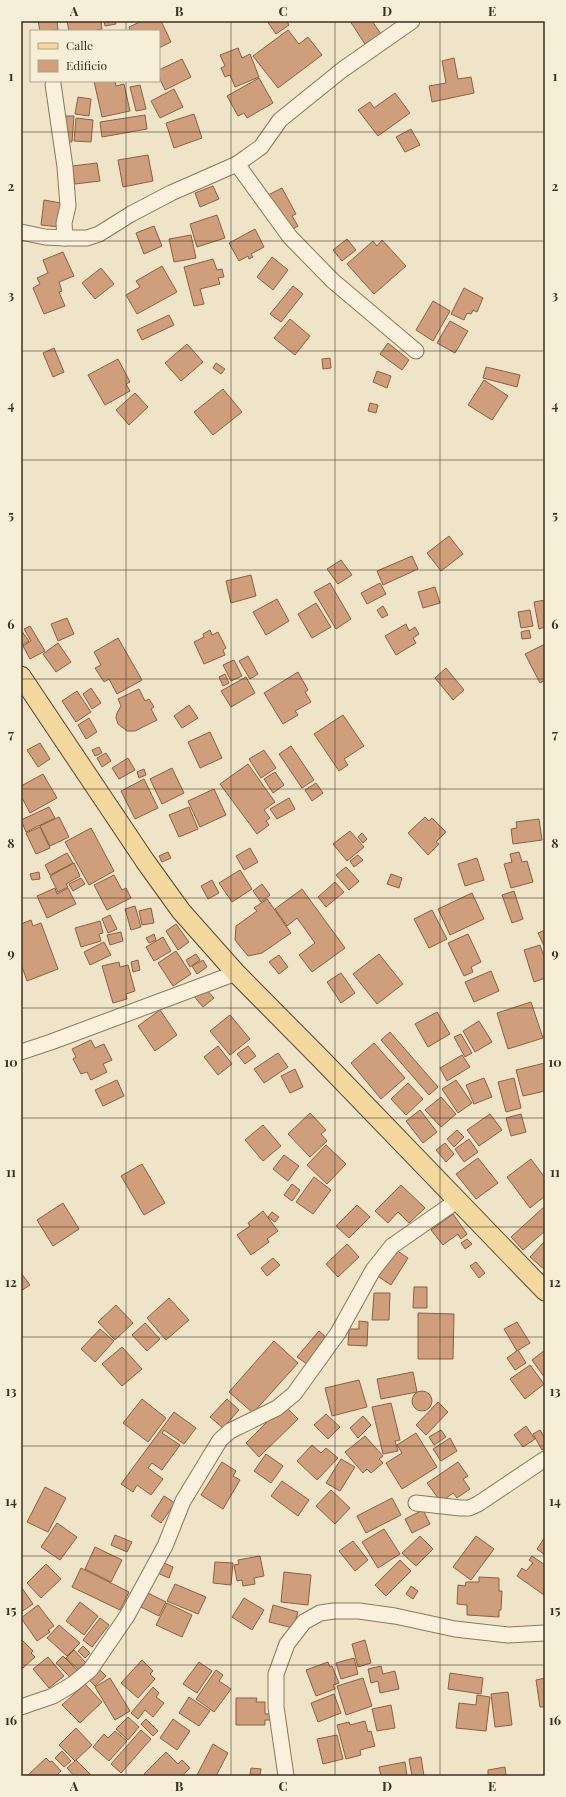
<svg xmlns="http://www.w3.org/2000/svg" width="566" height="1797" font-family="'Playfair Display',serif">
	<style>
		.building { fill: #cf9f7d; stroke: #8d5f41 }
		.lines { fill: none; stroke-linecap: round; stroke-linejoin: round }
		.minor-casing { stroke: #8d765c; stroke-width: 17 }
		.major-casing { stroke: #5b4430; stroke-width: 21 }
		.minor { stroke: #faf1dc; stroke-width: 15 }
		.major { stroke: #f3d9a0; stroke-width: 19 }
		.grid { fill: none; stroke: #3d2e20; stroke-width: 1; stroke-opacity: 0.55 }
		.neatline { fill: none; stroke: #3d2e20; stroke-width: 1.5 }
		.grid-label { font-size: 13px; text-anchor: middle; font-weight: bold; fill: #3d2e20 }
	</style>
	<rect width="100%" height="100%" fill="#f0e4c8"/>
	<!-- building -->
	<g class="building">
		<polygon points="38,21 57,21 58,30 40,31"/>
		<polygon points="67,21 101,21 102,29 93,31 69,31"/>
		<polygon points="104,21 115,21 116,24 105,26"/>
		<polygon points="142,21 161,21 171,42 159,48 159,31 130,31 129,27"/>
		<polygon points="267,21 287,21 289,25 276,34"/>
		<polygon points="350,21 372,21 381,34 365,44"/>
		<polygon points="288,30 299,44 308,37 322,55 278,88 253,56"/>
		<polygon points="238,48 242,58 250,54 259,77 235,87 230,75 225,77 221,68 225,66 220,55"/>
		<polygon points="454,58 458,79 471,77 474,93 432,102 429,86 446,83 442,61"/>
		<polygon points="182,59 191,77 165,90 159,77 159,70"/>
		<polygon points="259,78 273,103 247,118 244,113 238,116 227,96"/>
		<polygon points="94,81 115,81 116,86 124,84 130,111 102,117"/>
		<polygon points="140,85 146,109 136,111 130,87"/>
		<polygon points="174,89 183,107 160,118 151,101"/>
		<polygon points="395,93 410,113 378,136 358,110 370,102 374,108"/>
		<polygon points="78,97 91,99 89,116 75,114"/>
		<polygon points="194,114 202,138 174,148 166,123"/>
		<polygon points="145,115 147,129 102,137 100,122"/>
		<polygon points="66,116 74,116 72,142 64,141"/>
		<polygon points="76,118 93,120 91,142 74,141"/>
		<polygon points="411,129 420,145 405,152 396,137"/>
		<polygon points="148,155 153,181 123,187 118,160"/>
		<polygon points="97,163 100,181 75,184 72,166"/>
		<polygon points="213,186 219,199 200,207 195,193"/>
		<polygon points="282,188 296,214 292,216 298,226 288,232 268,195"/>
		<polygon points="44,200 61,203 59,227 41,225"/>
		<polygon points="217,215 225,238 197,247 190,224"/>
		<polygon points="154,226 162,246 144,254 136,233"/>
		<polygon points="255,229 264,247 251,254 253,257 249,259 248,256 239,261 229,243"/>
		<polygon points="191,235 196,258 174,262 169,239"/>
		<polygon points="347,239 356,250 342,261 333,250"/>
		<polygon points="382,240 406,266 374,294 347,264 373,241 377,246"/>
		<polygon points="63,252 74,276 59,282 62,291 59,292 65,306 44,314 33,288 40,284 37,278 48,273 43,260"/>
		<polygon points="272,257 288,270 273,290 257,277"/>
		<polygon points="213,259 217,270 222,269 224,277 218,278 220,284 200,289 204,304 194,306 184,267"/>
		<polygon points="162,266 177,292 137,314 126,295 140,287 136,281"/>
		<polygon points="101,268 114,284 95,299 82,283"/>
		<polygon points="293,286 303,294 281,322 270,314"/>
		<polygon points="464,288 483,298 477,312 473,310 471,314 467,313 464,320 451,314"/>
		<polygon points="433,301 450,311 433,341 416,330"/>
		<polygon points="169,315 174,325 142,340 137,330"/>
		<polygon points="290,319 310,336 295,355 274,338"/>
		<polygon points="450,321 468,331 455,353 437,343"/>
		<polygon points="388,343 409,360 402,370 380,354"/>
		<polygon points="187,344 203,362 181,381 165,363"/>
		<polygon points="54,348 64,372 53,377 43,353"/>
		<polygon points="330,358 331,368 323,369 322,359"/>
		<polygon points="118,359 130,382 126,384 130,391 105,405 88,375"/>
		<polygon points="216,363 225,369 221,374 213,368"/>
		<polygon points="486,367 520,375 517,387 483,378"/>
		<polygon points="377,371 391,376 387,388 373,382"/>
		<polygon points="484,380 508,396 492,420 468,405"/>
		<polygon points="223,389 242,412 213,435 194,412"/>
		<polygon points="135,393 148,407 129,425 116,410"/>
		<polygon points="370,403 378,405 376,413 368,411"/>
		<polygon points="449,536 463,554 441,571 427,553"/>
		<polygon points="412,556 418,569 383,585 377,571"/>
		<polygon points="341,560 352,575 338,584 327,569"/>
		<polygon points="251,575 256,596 231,603 226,581"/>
		<polygon points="330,583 351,619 336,629 314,592"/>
		<polygon points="380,583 386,594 367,604 361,593"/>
		<polygon points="435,587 440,603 423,608 418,592"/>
		<polygon points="277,599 289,621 266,635 253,612"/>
		<polygon points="545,600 545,627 539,629 534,602"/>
		<polygon points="316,603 331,627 312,638 298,614"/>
		<polygon points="383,606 388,615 382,618 377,610"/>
		<polygon points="530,610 533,626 521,628 518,612"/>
		<polygon points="67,618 74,634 58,641 51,624"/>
		<polygon points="406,624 409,631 415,627 419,634 413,638 416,643 396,655 385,636"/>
		<polygon points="30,626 45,651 30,659 23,646 31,641 24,629"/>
		<polygon points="21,630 29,641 21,646"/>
		<polygon points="210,630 212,635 218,632 226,648 223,650 225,655 204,664 194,642 204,637 203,634"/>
		<polygon points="529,630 531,638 522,639 521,632"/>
		<polygon points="118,638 142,680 117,694 109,679 104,682 95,668 101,665 94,652"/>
		<polygon points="58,643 71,662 56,672 43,654"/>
		<polygon points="545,644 545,680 540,683 525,654"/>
		<polygon points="248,656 258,674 250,679 239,661"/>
		<polygon points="234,660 242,676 231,681 223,665"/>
		<polygon points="446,668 464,690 453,700 435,678"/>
		<polygon points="298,672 308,690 305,692 311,702 295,711 298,715 283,724 264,693"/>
		<polygon points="225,674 229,683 223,686 219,677"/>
		<polygon points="246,677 255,693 231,707 221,691"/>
		<polygon points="91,688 101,703 92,709 83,694"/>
		<polygon points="139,689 145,701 149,699 154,707 151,709 157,720 135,731 127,731 118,724 116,718 117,713 121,706 118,699"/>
		<polygon points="77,691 91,712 76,722 62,701"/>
		<polygon points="189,705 198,718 182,728 174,716"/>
		<polygon points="343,715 364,746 344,759 348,765 339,771 314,734"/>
		<polygon points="89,718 97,732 86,739 78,725"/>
		<polygon points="210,732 222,758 200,768 188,742"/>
		<polygon points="40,743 50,759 38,767 27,750"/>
		<polygon points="291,746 314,780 302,788 279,754"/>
		<polygon points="99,747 102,753 95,756 92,750"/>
		<polygon points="264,750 276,768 261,778 249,759"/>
		<polygon points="106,753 111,761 102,767 97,758"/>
		<polygon points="128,758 135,770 119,779 112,768"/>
		<polygon points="248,764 275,802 264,810 270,818 266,821 269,825 257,834 220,784"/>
		<polygon points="172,768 184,793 162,804 150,779"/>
		<polygon points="144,769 146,775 139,778 137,772"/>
		<polygon points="275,772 284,785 273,793 264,779"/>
		<polygon points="43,774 57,798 30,813 21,796 21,786"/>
		<polygon points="144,779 158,808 135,819 121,791"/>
		<polygon points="316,783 323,793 312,801 305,790"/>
		<polygon points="214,789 226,815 200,827 188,801"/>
		<polygon points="289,798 295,809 277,819 270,809"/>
		<polygon points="49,807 55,818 26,832 21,820"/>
		<polygon points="189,807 198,829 179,837 169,815"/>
		<polygon points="59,817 69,837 50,846 40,826"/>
		<polygon points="425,817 429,821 432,818 446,832 436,842 439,844 428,855 408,833"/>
		<polygon points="539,819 542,840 513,844 511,829 517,828 516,822"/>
		<polygon points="40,827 50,848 36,854 26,833"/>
		<polygon points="91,828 114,871 89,885 65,842"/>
		<polygon points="350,831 364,847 347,861 333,844"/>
		<polygon points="362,833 367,839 363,843 358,837"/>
		<polygon points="250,848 258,862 244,870 236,856"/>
		<polygon points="168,852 171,858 162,862 159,856"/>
		<polygon points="519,852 522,862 527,861 533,882 511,888 504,864 512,862 510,854"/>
		<polygon points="67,853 73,863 50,875 45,865"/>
		<polygon points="358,855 363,860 354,867 350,861"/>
		<polygon points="477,858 484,880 465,886 458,864"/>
		<polygon points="74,863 80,876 66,884 68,887 58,892 50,876"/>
		<polygon points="346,867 359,881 349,890 336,875"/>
		<polygon points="240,870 252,889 232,902 219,883"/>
		<polygon points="39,872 40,879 32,880 30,874"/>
		<polygon points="391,874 402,878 399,888 387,884"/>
		<polygon points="114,875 122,890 126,888 131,898 107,910 94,885"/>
		<polygon points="81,878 85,884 73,891 69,884"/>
		<polygon points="212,880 219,893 208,899 201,886"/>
		<polygon points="335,882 344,892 326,907 318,897"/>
		<polygon points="262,884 270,895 261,902 253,891"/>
		<polygon points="55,888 57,894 68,888 76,904 47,918 37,896"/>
		<polygon points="302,889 345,948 312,972 299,955 315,943 297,918 287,926 275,909"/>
		<polygon points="514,891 523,919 512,923 502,895"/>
		<polygon points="472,893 484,919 450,935 438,909"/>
		<polygon points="267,899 291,933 262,953 248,956 235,940 236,926 257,911 254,908"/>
		<polygon points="135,906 141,927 131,930 125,909"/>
		<polygon points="151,908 154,923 142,925 139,911"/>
		<polygon points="432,910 447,939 429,948 414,919"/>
		<polygon points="110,915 117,929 108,933 102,919"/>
		<polygon points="31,920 33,926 41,923 58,969 27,981 21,964 21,924"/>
		<polygon points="100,921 103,933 99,934 101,941 81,947 75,928"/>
		<polygon points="176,924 189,942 178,950 166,931"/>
		<polygon points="545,930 545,945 544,946 538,933"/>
		<polygon points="121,932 123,941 110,945 107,935"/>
		<polygon points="154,934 156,940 149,943 146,938"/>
		<polygon points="468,934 481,962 471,967 473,972 464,976 448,943"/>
		<polygon points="163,937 171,951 154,961 146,947"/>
		<polygon points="104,942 111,955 90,965 84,952"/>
		<polygon points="540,945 545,959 545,978 534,982 524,950"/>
		<polygon points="176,951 191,974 173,986 158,963"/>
		<polygon points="196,954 200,960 190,967 186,960"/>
		<polygon points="379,954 403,984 377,1004 353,974"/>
		<polygon points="279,955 288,967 279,974 269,962"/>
		<polygon points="138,960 140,970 133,972 131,962"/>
		<polygon points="203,960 207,967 197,974 192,966"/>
		<polygon points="119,962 120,967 128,965 135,991 126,994 127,999 113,1003 102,966"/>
		<polygon points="491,971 499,991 474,1002 465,982"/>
		<polygon points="341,973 355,993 341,1003 327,982"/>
		<polygon points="204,987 214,998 203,1007 193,995"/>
		<polygon points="531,1002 543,1038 508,1049 497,1013"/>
		<polygon points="160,1010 177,1035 155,1051 138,1026"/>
		<polygon points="437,1012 450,1034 428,1047 415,1024"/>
		<polygon points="230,1015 250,1039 230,1055 210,1031"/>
		<polygon points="479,1021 492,1042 475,1052 463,1031"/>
		<polygon points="390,1032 438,1087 429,1095 381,1040"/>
		<polygon points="461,1034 472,1053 465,1057 454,1037"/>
		<polygon points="91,1040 95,1048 104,1044 112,1060 103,1064 107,1072 91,1080 87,1072 81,1074 73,1059 76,1057 72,1049"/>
		<polygon points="374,1043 405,1078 381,1099 351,1063"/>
		<polygon points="218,1046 232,1064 218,1075 204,1057"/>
		<polygon points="248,1046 256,1056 245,1064 237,1054"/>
		<polygon points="278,1053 288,1067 264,1083 254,1069"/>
		<polygon points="462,1055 470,1067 447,1081 440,1068"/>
		<polygon points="545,1063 545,1091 523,1096 516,1070"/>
		<polygon points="295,1069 303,1087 290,1093 281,1076"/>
		<polygon points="484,1078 492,1097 474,1104 466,1085"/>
		<polygon points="514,1078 521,1108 506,1112 498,1082"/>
		<polygon points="117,1080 124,1096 103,1106 95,1090"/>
		<polygon points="456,1080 472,1103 458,1113 442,1089"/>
		<polygon points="408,1083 423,1099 406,1115 391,1099"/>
		<polygon points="441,1097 456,1114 441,1127 425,1110"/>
		<polygon points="420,1110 437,1132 423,1143 406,1121"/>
		<polygon points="310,1113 326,1130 321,1134 327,1141 310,1157 288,1134"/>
		<polygon points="490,1114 502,1130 479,1146 467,1130"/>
		<polygon points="521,1114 526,1132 511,1136 506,1118"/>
		<polygon points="263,1125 281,1146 263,1161 245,1140"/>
		<polygon points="457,1130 464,1137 454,1147 447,1139"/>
		<polygon points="469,1139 478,1152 464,1162 455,1149"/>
		<polygon points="445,1143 454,1154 446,1162 436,1150"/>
		<polygon points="326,1145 346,1164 327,1184 307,1165"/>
		<polygon points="284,1155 299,1166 288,1181 273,1169"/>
		<polygon points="478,1158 498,1183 476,1199 456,1174"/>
		<polygon points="531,1159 545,1178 545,1196 530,1208 507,1177"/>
		<polygon points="142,1164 165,1203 144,1215 121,1176"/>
		<polygon points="314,1177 331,1190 313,1214 296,1202"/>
		<polygon points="292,1184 300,1190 292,1201 284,1195"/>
		<polygon points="401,1185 425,1208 409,1223 398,1212 388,1223 375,1211"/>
		<polygon points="63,1203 79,1229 53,1246 37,1220"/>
		<polygon points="357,1205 370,1217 349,1238 336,1226"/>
		<polygon points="545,1206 545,1231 523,1250 511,1237"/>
		<polygon points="263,1211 278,1231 267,1239 269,1242 251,1255 237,1235 250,1226 248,1223"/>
		<polygon points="272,1212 279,1217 275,1222 268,1217"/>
		<polygon points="453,1214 467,1234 461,1239 458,1234 443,1245 431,1230"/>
		<polygon points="467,1239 472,1244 465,1249 461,1243"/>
		<polygon points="545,1241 545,1270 530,1257"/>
		<polygon points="347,1244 359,1257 338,1277 326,1264"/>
		<polygon points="393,1248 408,1258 391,1285 376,1275"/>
		<polygon points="273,1258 280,1265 267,1276 261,1268"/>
		<polygon points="476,1262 485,1273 479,1278 470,1266"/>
		<polygon points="21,1273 30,1285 21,1291"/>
		<polygon points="414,1287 427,1287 427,1308 413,1308"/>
		<polygon points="374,1293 390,1293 389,1320 372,1320"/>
		<polygon points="169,1298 189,1320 166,1340 147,1318"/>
		<polygon points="116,1305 133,1323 115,1340 98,1322"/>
		<polygon points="418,1313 454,1314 453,1359 418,1359"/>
		<polygon points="359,1321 368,1322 367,1346 348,1345 349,1329 359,1329"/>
		<polygon points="517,1322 530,1343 517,1351 504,1329"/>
		<polygon points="145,1323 160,1339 147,1351 132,1335"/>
		<polygon points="100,1329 114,1341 95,1362 81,1349"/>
		<polygon points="319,1331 328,1339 307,1364 297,1357"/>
		<polygon points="274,1341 298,1363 253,1413 229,1392"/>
		<polygon points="122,1347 142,1369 122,1386 102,1364"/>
		<polygon points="518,1350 526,1363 515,1370 507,1358"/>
		<polygon points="545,1350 545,1378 532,1360"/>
		<polygon points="530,1365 544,1384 525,1399 510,1379"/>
		<polygon points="413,1372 417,1392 381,1399 377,1379"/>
		<polygon points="359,1380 367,1407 332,1416 325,1388"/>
		<circle cx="422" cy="1401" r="10"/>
		<polygon points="142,1399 166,1418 148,1442 123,1423"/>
		<polygon points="227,1399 239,1410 223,1428 210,1417"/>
		<polygon points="438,1402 448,1412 426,1435 416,1425"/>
		<polygon points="391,1403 400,1440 395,1441 398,1451 383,1454 372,1407"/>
		<polygon points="284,1405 298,1419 259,1457 246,1443"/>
		<polygon points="174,1412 196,1428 184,1444 164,1430 162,1433 180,1445 162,1470 152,1463 148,1468 163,1479 151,1495 137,1485 133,1492 121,1484"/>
		<polygon points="326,1414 340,1427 328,1439 314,1425"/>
		<polygon points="363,1416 371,1425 358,1438 350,1428"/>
		<polygon points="526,1426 535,1439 523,1447 514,1435"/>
		<polygon points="441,1430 446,1437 434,1445 429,1437"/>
		<polygon points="540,1430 545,1439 545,1448 542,1450 533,1434"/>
		<polygon points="416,1433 437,1467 402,1489 386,1463 402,1453 397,1445"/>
		<polygon points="365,1436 383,1456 379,1459 383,1463 371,1473 367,1469 363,1473 345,1452"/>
		<polygon points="450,1438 457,1451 441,1461 433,1449"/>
		<polygon points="312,1445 321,1453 326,1448 338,1458 317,1480 297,1461"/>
		<polygon points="266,1454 283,1466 271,1483 254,1471"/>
		<polygon points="341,1459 355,1467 340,1491 326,1483"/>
		<polygon points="222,1462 236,1471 233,1476 240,1480 223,1509 201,1495"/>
		<polygon points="458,1462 468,1476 463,1479 470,1489 457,1498 453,1493 441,1502 427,1483"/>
		<polygon points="282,1481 309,1500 298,1516 271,1496"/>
		<polygon points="45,1487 66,1498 48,1532 27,1522"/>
		<polygon points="331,1490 350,1508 335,1524 316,1506"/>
		<polygon points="164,1496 175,1503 161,1523 151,1516"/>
		<polygon points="392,1498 401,1515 366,1533 357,1516"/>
		<polygon points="423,1510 430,1524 412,1533 405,1519"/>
		<polygon points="57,1523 77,1537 60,1560 41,1547"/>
		<polygon points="384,1529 400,1554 378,1568 362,1542"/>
		<polygon points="115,1535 132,1542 127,1552 111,1545"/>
		<polygon points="420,1536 433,1549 416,1566 402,1553"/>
		<polygon points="476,1536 494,1549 471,1580 453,1567"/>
		<polygon points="545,1537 545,1555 537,1549"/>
		<polygon points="353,1541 368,1560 355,1571 339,1551"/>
		<polygon points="95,1547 122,1560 111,1582 85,1569"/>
		<polygon points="260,1556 264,1576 254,1578 255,1584 243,1586 242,1580 237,1581 234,1565 239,1564 238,1560"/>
		<polygon points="532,1556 545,1565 544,1595 517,1576 522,1568 526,1571 533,1563 529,1560"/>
		<polygon points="400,1560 411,1571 386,1596 375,1585"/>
		<polygon points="160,1561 173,1567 169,1578 155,1572"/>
		<polygon points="215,1562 233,1563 231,1585 213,1583"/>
		<polygon points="46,1564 61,1579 41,1598 27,1583"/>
		<polygon points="81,1568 129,1592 120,1610 72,1587"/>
		<polygon points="284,1572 311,1575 308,1605 281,1602"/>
		<polygon points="479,1577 499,1578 499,1591 502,1591 501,1610 499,1610 499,1617 467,1615 467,1605 457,1604 458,1585 465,1586 466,1582 479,1582"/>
		<polygon points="175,1584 206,1597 198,1614 167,1601"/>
		<polygon points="411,1586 418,1591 413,1599 406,1594"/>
		<polygon points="22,1588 33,1604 21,1612 21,1589"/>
		<polygon points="148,1593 166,1602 159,1616 141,1607"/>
		<polygon points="244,1598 264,1610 252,1630 232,1617"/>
		<polygon points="80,1602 98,1616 84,1635 66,1621"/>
		<polygon points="167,1603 192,1615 182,1637 156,1625"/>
		<polygon points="38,1605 54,1626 48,1630 50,1632 37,1641 21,1618"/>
		<polygon points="273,1605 298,1612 293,1628 269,1622"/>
		<polygon points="100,1618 109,1625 92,1647 83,1640"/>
		<polygon points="59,1625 80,1643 67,1656 47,1638"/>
		<polygon points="21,1639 33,1651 31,1653 35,1657 23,1668 21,1665"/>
		<polygon points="365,1640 371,1663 358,1667 352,1644"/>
		<polygon points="83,1646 90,1653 85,1658 78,1651"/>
		<polygon points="74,1650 86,1663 79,1670 66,1658"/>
		<polygon points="63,1656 78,1671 71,1678 56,1663"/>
		<polygon points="48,1657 64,1676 49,1688 33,1669"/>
		<polygon points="354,1658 358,1674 341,1679 336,1663"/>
		<polygon points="142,1660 153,1671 150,1674 155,1679 138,1698 121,1683"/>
		<polygon points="199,1662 212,1671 197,1693 183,1684"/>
		<polygon points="328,1662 330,1667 332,1666 339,1683 333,1685 335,1689 316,1696 306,1670"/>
		<polygon points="381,1666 383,1674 395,1671 399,1689 380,1693 378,1681 371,1683 368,1669"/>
		<polygon points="99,1669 106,1676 95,1686 88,1679"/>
		<polygon points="216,1670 223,1675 219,1681 231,1689 214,1712 196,1699"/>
		<polygon points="450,1673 483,1678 481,1694 448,1689"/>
		<polygon points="110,1678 130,1711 115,1720 95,1687"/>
		<polygon points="363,1678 372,1706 346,1715 337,1686"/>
		<polygon points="545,1678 545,1707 540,1707 536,1680"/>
		<polygon points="85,1684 102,1702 80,1723 62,1705"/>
		<polygon points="153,1687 159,1693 156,1697 164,1703 153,1717 145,1710 138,1719 131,1713"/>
		<polygon points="508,1692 512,1725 495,1727 491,1694"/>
		<polygon points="334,1694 341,1713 318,1722 311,1703"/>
		<polygon points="477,1695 490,1697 486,1731 456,1728 459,1703 476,1705"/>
		<polygon points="189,1697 210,1711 199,1726 179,1713"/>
		<polygon points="236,1698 257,1698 256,1702 265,1702 265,1714 272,1714 272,1720 265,1720 265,1725 236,1725"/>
		<polygon points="391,1705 395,1728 377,1731 372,1709"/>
		<polygon points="128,1717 139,1727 128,1740 116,1729"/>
		<polygon points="146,1719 158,1731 153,1736 141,1724"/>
		<polygon points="173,1719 190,1731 177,1750 160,1738"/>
		<polygon points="365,1721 368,1732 371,1731 375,1746 360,1750 361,1755 346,1759 337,1725 349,1722 350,1725"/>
		<polygon points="76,1728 92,1745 75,1761 59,1745"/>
		<polygon points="141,1730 151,1739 121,1773 111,1764"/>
		<polygon points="115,1731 127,1741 109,1761 93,1747 104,1734 108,1738"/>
		<polygon points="337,1735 343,1759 323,1764 317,1739"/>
		<polygon points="213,1744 228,1753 216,1776 198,1776 197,1775"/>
		<polygon points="62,1751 71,1761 64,1767 55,1758"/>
		<polygon points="166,1752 178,1764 182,1760 190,1768 182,1776 146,1776 144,1774"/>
		<polygon points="421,1757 424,1776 412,1776 409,1759"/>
		<polygon points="46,1758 50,1762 52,1761 61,1771 56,1776 27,1776"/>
		<polygon points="76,1760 90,1774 89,1776 74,1776 67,1768"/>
		<polygon points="405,1762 407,1776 381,1776 379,1767"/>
		<polygon points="505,1767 506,1775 488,1776 488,1770"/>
		<polygon points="251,1768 261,1769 260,1775 250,1774"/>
	</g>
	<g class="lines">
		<!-- minor casing -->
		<g class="minor-casing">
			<g id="minor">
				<polyline points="53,84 65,167 68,206 64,223 65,238"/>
				<polyline points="237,164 290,237 333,281 416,351"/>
				<polyline points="21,232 45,237 65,238 87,238 99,234 131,214 171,193 237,164 261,147 280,120 342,70 412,21"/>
				<polyline points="21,1052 51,1042 236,973"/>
				<polyline points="416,1503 460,1508 469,1508 478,1504 545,1459"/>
				<polyline points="21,1707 53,1696 73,1684 90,1670 127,1616 165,1546 183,1501 220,1440 230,1431 277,1408 294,1394 338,1333 373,1270 392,1246 458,1200"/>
				<polyline points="286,1776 276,1707 276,1674 287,1644 304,1622 320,1613 334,1611 359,1611 395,1616 455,1629 508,1635 545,1633"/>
			</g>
		</g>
		<!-- major casing -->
		<g class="major-casing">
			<polyline id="major" points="21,676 145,861 181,911 236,973 322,1060 545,1291"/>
		</g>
		<!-- minor -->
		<use href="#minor" class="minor"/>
		<!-- major -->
		<use href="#major" class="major"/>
	</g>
	<!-- grid -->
	<path class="grid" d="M126,21V31M231,21V1776M335,21V1776M440,21V1776M126,81V1776M21,132H545M21,241H545M21,351H545M21,460H545M21,570H545M21,679H545M21,789H545M21,898H545M21,1008H545M21,1118H545M21,1227H545M21,1337H545M21,1446H545M21,1556H545M21,1665H545"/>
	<!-- border -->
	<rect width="566" height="1797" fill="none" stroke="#f7eed8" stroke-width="44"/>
	<!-- legend -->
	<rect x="30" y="30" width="130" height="52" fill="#f7eed8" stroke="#ada18e"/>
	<rect x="38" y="43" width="20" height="6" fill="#f3d9a0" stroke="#ada18e"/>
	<text x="66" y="50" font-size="12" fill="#3d2e20">Calle</text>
	<rect x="38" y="60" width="20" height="12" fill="#cf9f7d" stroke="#ada18e"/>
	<text x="66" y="70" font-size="12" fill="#3d2e20">Edificio</text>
	<rect x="22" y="22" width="522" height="1753" class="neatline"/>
	<g class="grid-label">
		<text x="74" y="16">A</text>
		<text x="179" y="16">B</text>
		<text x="283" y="16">C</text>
		<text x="387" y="16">D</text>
		<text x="492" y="16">E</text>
		<text x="11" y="81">1</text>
		<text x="555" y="81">1</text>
		<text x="11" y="191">2</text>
		<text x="555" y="191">2</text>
		<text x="11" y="300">3</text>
		<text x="555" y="300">3</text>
		<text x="11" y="410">4</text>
		<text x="555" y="410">4</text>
		<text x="11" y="520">5</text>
		<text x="555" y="520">5</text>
		<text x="11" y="629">6</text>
		<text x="555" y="629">6</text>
		<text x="11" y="739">7</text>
		<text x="555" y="739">7</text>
		<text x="11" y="848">8</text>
		<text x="555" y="848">8</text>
		<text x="11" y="958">9</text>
		<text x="555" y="958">9</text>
		<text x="11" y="1067">10</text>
		<text x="555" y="1067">10</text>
		<text x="11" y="1177">11</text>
		<text x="555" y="1177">11</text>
		<text x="11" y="1287">12</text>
		<text x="555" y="1287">12</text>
		<text x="11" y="1396">13</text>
		<text x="555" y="1396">13</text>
		<text x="11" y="1506">14</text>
		<text x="555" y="1506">14</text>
		<text x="11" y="1615">15</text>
		<text x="555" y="1615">15</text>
		<text x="11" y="1725">16</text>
		<text x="555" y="1725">16</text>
		<text x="74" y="1791">A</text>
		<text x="179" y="1791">B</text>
		<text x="283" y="1791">C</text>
		<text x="387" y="1791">D</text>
		<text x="492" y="1791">E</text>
	</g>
</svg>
